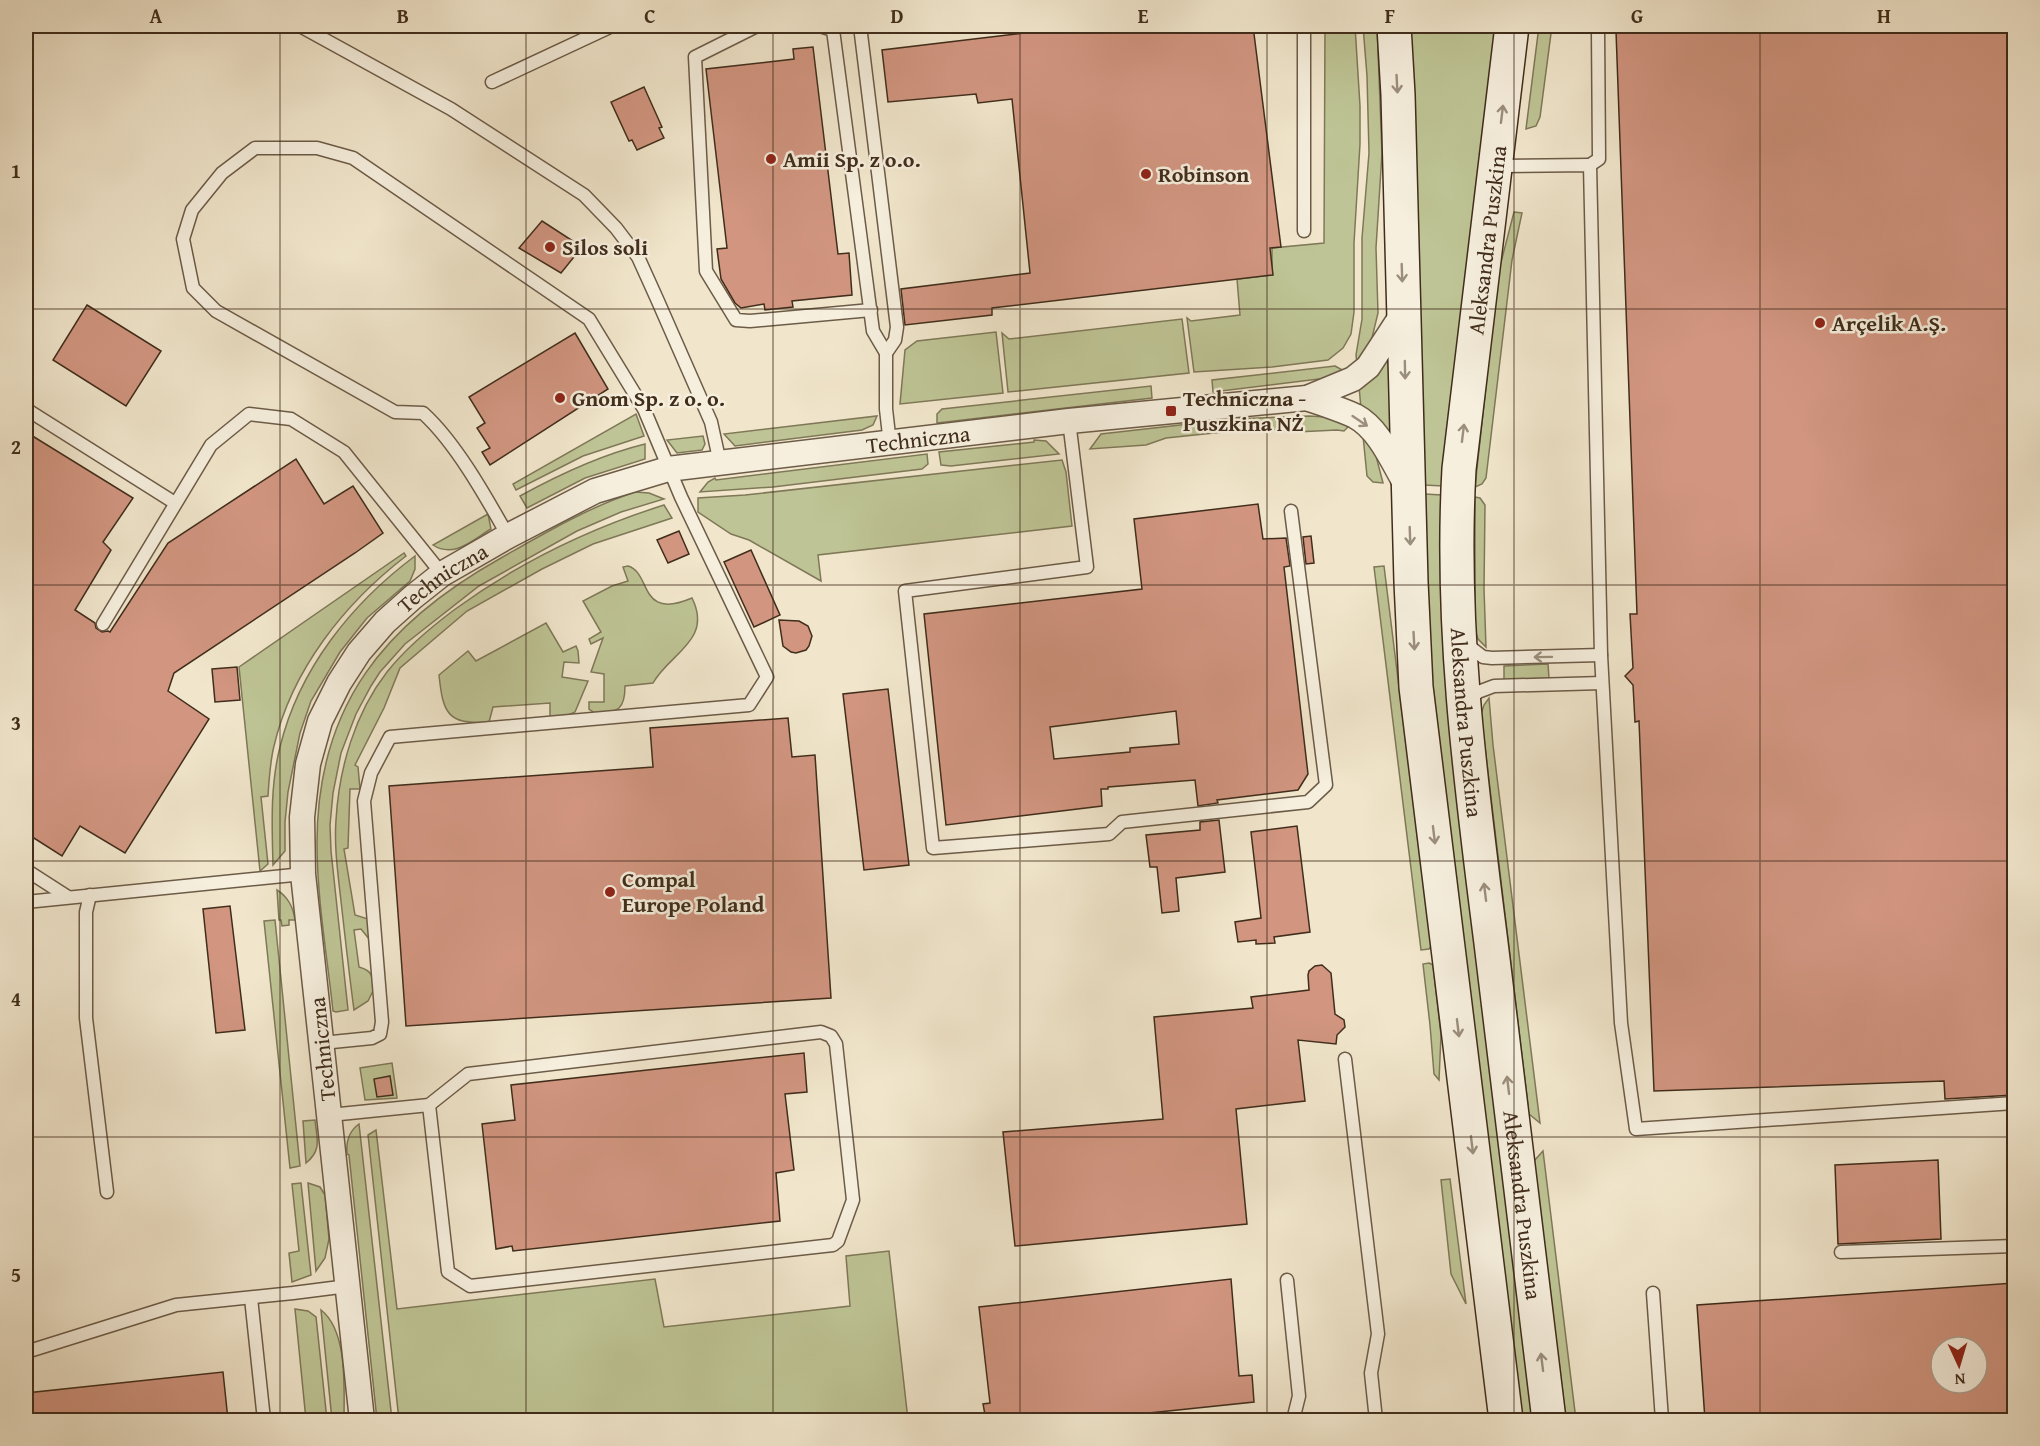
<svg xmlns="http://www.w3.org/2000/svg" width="2040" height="1446" font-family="'Gentium Book Plus',serif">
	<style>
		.green { fill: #bec495; stroke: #7f7858; stroke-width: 1.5 }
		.building { fill: #d19580; stroke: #402d1b; stroke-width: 1.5; fill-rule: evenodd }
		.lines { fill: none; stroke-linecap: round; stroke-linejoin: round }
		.service-casing { stroke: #6c5b47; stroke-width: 15 }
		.minor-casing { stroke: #6c5b47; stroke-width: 27 }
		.secondary-casing { stroke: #402d1b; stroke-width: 36 }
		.service { stroke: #f6efde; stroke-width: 12 }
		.minor { stroke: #f6efde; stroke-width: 24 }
		.secondary { stroke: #f6efde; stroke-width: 33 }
		.oneway { stroke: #9b8e7c }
		.grid { fill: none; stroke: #402d1b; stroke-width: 1.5; stroke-opacity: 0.55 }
		.poi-dot { fill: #8f2418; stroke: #f6efde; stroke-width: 2 }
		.labels { text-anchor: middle; stroke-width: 5; stroke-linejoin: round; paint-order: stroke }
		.poi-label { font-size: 22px; font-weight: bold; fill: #402d1b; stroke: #f6efde; text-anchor: start }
		.street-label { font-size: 22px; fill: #402d1b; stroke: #f6efde }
		.neatline { fill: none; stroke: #402d1b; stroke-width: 2 }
		.grid-label { font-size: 20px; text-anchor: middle; font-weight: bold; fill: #402d1b }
	</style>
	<rect width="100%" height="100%" fill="#f1e6cc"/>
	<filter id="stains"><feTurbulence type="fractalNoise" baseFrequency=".00333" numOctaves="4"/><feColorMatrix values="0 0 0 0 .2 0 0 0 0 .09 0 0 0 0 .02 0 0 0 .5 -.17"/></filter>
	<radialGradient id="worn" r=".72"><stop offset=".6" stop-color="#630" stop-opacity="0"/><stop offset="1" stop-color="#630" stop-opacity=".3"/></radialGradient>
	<!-- green -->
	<g class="green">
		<polygon points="1325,26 1355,26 1360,106 1360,144 1354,243 1354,312 1351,334 1343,348 1328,360 1272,367 1194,372 1187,318 1191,321 1240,315 1237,279 1272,275 1272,248 1324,243"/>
		<polygon points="1363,26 1377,26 1382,153 1376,248 1378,313 1371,342 1357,364 1356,355 1362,319 1362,238 1369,153 1367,76"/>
		<polygon points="1410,26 1497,26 1443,486 1424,485"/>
		<polygon points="1539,26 1552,26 1540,117 1536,126 1526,129"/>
		<polygon points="1514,212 1522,213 1512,260 1486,478 1482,484 1475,487 1498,274"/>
		<polygon points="1182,319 1189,373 1008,392 1002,333 1009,339"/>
		<polygon points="996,332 1003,393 900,404 905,350 917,341"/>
		<polygon points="1389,351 1392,441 1361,409 1359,386"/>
		<polygon points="1335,366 1346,372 1327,378 1213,392 1212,380"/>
		<polygon points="1151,386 1152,398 937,423 937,414 942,409"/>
		<polygon points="636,414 644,436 583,456 516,490 513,484"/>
		<polygon points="877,416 873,425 862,430 735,446 724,434"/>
		<polygon points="1309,416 1326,417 1351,424 1344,431 1337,430 1296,432 1262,428 1166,438 1146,445 1090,449 1101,434 1233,419"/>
		<polygon points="703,436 705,444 702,450 677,453 667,440"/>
		<polygon points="1363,436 1376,456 1383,483 1373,482 1367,476"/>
		<polygon points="1034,440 1046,441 1059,454 951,466 941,465 939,452 1034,442"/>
		<path d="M645,444V459L585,478L527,508L520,496C560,474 600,455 645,444Z"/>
		<polygon points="927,454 928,464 922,469 773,487 700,492 708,482 715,478 716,480"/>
		<polygon points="1062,460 1066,472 1072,526 818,555 821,581 749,540 731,534 698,512 698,498 745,495"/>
		<path d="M635,492L649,493L664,499L621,512L577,531L479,586L405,644L380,672L371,686L356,714L341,753L333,793L330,825L331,851L348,1010L336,1012L333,1011C327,955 317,899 317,843C317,705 385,623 501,558C545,533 587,508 635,492Z"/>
		<polygon points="1424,494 1442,495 1441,586 1449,725 1533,1420 1521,1420 1433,687 1428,630"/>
		<polygon points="1475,497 1480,498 1485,505 1484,589 1486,647 1478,639 1475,630"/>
		<path d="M664,505L672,518L593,544L542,569L467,611L400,668L384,708L355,765L358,767L360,789H350L348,848L344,849L355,915L368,919L370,940L361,929L354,930L359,967C373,971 372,976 374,989L368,1001L354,1010C349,973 345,937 341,901C338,874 334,847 336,820C339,768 355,713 387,672C406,648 430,628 454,610C518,563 588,529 664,505Z"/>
		<path d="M488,514L491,529C474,539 454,559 433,545Z"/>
		<path d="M404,553L406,556C345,603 292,669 274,746C270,762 269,780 268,796L261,797L268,864L260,871L239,667Z"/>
		<path d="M415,556V569L410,581L367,618L340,652L311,701L300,733L288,792L285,822V851L273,865C272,827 270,786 280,747C299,669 351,604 415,556Z"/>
		<path d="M628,566C652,573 638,621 692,598C713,640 670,653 653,683L625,686C625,710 618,712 596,714L589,709V702H604V674L591,672L603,638L591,644L589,639L601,632L583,601L612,586L628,581L623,567Z"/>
		<polygon points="1384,566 1431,946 1429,949 1421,950 1374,567"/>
		<path d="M546,623L563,652L576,646L578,651L579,663L564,662L562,677L588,681L575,712L566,716L550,717V703L493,707L489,722C447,725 443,713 439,675L468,651L476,661Z"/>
		<polygon points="1548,664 1549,678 1504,680 1504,666"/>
		<polygon points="1489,698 1493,745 1540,1123 1529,1114 1526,1106 1528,1106 1481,714 1484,705"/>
		<path d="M277,890C288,897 293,906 295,920H289V925L282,926L281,920H279Z"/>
		<polygon points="275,920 300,1166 290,1168 264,921"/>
		<polygon points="1429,963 1433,965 1441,1035 1439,1080 1434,1074 1430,1025 1423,964"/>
		<polygon points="392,1063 397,1098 365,1100 360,1068"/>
		<path d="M315,1120C317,1139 322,1150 306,1163L303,1121Z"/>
		<path d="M359,1124L392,1420H377L349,1155L347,1154C346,1142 349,1131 359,1124Z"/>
		<polygon points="376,1130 397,1309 655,1279 664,1327 850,1306 846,1256 889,1251 908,1420 399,1420 368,1135"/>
		<polygon points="1543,1151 1576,1420 1566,1420 1534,1161"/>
		<polygon points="1450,1179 1466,1304 1451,1274 1441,1180"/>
		<polygon points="301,1183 311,1275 292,1282 289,1253 299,1251 292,1184"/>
		<polygon points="308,1183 320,1187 325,1195 329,1239 325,1258 316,1271"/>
		<polygon points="295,1309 308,1311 316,1317 327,1420 306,1420"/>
		<path d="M321,1310C348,1331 344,1388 344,1420H332Z"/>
	</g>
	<!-- building -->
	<g class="building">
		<polygon points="1084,26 1253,26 1281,247 1270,248 1273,275 992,308 992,315 905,325 901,289 1030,273 1012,99 978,103 976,94 888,102 882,50"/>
		<polygon points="1757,26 2014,26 2014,1095 1945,1099 1944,1081 1654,1091 1639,721 1635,722 1633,685 1625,676 1633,668 1630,614 1637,614 1616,31"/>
		<polygon points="813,47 838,254 849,253 852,295 792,301 793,307 765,310 764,304 741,308 735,303 721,279 717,249 727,248 706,69 794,59 793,49"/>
		<polygon points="644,87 662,127 659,128 664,138 637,150 632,140 629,141 611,102"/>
		<polygon points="542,221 582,247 561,273 519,248"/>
		<polygon points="87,305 161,351 126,406 53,360"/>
		<polygon points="575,333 608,389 490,465 482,452 490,448 477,428 485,423 469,397"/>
		<polygon points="26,432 133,498 103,542 111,550 75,610 95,623 96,628 102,632 108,631 110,632 168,543 296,459 324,504 353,486 383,533 355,553 174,673 168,691 209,719 125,853 80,826 62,856 26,833"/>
		<path d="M1258,504L1263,539L1286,538L1290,566L1284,567L1308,774L1298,790L1217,800L1218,803L1198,806L1195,780L1108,787V789H1101L1102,806L946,825L924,614L1142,589L1134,519ZM1176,711L1179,744L1130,748V752L1054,759L1050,727Z"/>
		<polygon points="679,531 689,554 668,563 657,540"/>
		<polygon points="1311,536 1314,563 1306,564 1303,537"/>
		<polygon points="751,550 780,615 754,627 724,562"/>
		<polygon points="779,620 799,621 808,626 812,636 809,646 806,650 796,653 791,652 783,646"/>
		<polygon points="237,667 240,700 215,702 212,669"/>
		<polygon points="888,689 909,865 864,870 843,694"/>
		<polygon points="788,718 792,757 815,755 831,998 406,1026 389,786 653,767 650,728"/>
		<polygon points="1219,820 1225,872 1176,878 1179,911 1162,913 1157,867 1150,867 1146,835 1200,830 1200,822"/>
		<polygon points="1297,826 1310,932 1274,937 1275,943 1256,944 1256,940 1238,942 1235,922 1261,918 1251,832"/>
		<polygon points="230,906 245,1030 216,1033 203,909"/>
		<polygon points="1322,965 1331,973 1335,1014 1344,1020 1345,1027 1337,1035 1336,1044 1298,1040 1305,1101 1236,1109 1247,1224 1015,1246 1003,1132 1163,1119 1154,1017 1253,1008 1251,997 1309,990 1308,975 1309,971 1315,966"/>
		<polygon points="804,1053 807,1092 785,1094 794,1170 776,1173 780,1221 513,1251 512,1246 496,1249 482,1124 515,1120 511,1085"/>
		<polygon points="390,1076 393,1095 377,1097 374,1079"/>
		<polygon points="1938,1160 1941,1239 1838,1244 1835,1165"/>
		<polygon points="1231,1279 1239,1376 1252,1375 1254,1402 1082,1420 986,1420 983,1404 990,1403 979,1307"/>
		<path d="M2014,1283V1420H1705L1697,1305ZM1941,1347H1977V1383H1941Z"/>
		<polygon points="223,1372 228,1420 26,1420 26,1393"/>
	</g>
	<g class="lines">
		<!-- service casing -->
		<g class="service-casing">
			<g id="service">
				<polyline points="300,26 451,109 584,195 616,228 638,257 657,299 711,422 720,463"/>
				<polyline points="757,26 695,57 706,271 736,320 750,321 871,310"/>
				<polyline points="820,26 833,30 873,331 886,353 886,409 890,444"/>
				<polyline points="860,26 897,327 895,340 886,353"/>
				<polyline points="1304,26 1304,231"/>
				<polyline points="492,82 612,26"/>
				<polyline points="1590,165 1599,159 1598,29 1600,26"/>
				<polyline points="1497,166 1590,165 1601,655 1621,1023 1636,1129 2014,1103"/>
				<polyline points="26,409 175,503"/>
				<polyline points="1069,421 1087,567 905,591 933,848 1109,834 1122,822 1308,802 1326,785 1291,511"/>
				<polyline points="103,624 211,445 249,414 291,419 344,452 442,574"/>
				<polyline points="1466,644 1483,657 1492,658 1601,655"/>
				<polyline points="1467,702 1478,692 1494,686 1602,683"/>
				<polyline points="26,870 68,897"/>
				<polyline points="90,895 86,912 86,1018 107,1192"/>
				<polyline points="26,902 303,874"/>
				<path d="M322,1043L372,1038L380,1034L382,1022L364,801L371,773L390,737L749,705L767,677L681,497L644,409L589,319L353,158L317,148H255L222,173L192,210L183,239L193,288L216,311L395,412L423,413C456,443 486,497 508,536"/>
				<polyline points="1345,1059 1378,1334 1371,1373 1376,1420"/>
				<polyline points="330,1115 429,1105 468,1074 821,1032 831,1036 836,1044 853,1200 838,1241 833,1245 470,1286 448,1272 429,1105"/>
				<polyline points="1841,1252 2014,1246"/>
				<polyline points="1287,1280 1299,1396 1293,1420"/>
				<polyline points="1653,1293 1662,1420"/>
				<polyline points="251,1298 264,1420"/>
				<polyline points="26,1352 176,1305 293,1293 348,1286"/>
			</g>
		</g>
		<!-- minor casing -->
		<g class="minor-casing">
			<g id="minor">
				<path d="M1307,398C1323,404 1340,409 1355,416C1380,429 1394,465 1408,488"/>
				<path id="s1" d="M362,1420L303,874L302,817L308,764L320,721L339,683L359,652L385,622L413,597L442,574L508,536L595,491L668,469L1069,421L1307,398L1353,379L1368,367L1404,312"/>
			</g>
		</g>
		<!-- secondary casing -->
		<g class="secondary-casing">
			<g id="secondary">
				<polyline points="1394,26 1398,95 1411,582 1416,687 1506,1420"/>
				<path id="s2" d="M1512,26L1459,469C1450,629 1471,785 1491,943C1510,1102 1530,1261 1549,1420"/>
			</g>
		</g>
		<!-- service -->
		<use href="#service" class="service"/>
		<!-- minor -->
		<use href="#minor" class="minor"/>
		<!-- secondary -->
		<use href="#secondary" class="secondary"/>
	</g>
	<!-- one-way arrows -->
	<defs><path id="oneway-shaft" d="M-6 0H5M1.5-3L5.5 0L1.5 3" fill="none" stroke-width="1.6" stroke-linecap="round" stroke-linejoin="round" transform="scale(1.5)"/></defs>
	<g class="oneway">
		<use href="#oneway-shaft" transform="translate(1397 84) rotate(87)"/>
		<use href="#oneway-shaft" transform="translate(1502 114) rotate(-83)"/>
		<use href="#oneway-shaft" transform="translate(1402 273) rotate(88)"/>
		<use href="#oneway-shaft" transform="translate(1405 370) rotate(89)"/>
		<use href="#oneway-shaft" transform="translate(1360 421) rotate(34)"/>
		<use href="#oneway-shaft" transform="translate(1463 433) rotate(-83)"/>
		<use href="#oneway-shaft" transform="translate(1410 536) rotate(88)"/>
		<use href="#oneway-shaft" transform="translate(1414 641) rotate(87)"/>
		<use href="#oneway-shaft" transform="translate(1543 657) rotate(179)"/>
		<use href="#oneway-shaft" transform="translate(1434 835) rotate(83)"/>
		<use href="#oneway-shaft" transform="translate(1485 892) rotate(-97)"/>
		<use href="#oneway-shaft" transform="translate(1458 1028) rotate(83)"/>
		<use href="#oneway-shaft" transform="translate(1508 1085) rotate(-97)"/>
		<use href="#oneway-shaft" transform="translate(1472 1145) rotate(83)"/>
		<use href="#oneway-shaft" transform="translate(1542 1362) rotate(-97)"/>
	</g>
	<!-- grid -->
	<path class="grid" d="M280,26V1420M526,26V1420M773,26V1420M1020,26V1420M1267,26V1420M1514,26V1420M1760,26V1420M26,309H2014M26,585H2014M26,861H2014M26,1137H2014"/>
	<!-- markers -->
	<g class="poi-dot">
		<circle cx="771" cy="159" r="6"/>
		<circle cx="1146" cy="174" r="6"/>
		<circle cx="550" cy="247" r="6"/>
		<circle cx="1820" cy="323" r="6"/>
		<circle cx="560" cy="398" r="6"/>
		<rect x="1165" y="405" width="12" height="12" rx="3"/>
		<circle cx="610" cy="892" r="6"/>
	</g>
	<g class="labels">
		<!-- poi labels -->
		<g class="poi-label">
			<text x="783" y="167">Amii Sp. z o.o.</text>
			<text x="1158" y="182">Robinson</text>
			<text x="562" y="255">Silos soli</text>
			<text x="1832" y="331">Arçelik A.Ş.</text>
			<text x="572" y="406">Gnom Sp. z o. o.</text>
			<text x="1183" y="406">Techniczna -<tspan x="1183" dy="25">Puszkina NŻ</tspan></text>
			<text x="622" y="887">Compal<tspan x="622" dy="25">Europe Poland</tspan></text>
		</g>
		<!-- street labels -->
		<g class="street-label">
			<text transform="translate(1487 240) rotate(-83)" y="8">Aleksandra Puszkina</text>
			<text dy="8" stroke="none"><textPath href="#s1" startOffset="1400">Techniczna</textPath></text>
			<text dy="8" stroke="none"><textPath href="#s1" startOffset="896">Techniczna</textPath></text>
			<text dy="8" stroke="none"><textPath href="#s2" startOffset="700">Aleksandra Puszkina</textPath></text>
			<text transform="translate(322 1049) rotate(-96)" y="8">Techniczna</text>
			<text dy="8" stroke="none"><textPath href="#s2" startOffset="1186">Aleksandra Puszkina</textPath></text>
		</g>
	</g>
	<!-- margin -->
	<rect width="2040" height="1446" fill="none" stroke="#f1e6cc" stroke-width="66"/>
	<!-- north arrow -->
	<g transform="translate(1959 1365) rotate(176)"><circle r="28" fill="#f6efde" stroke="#ada190" stroke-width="1.5"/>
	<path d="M0-4.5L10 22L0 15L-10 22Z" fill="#8f2418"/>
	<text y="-9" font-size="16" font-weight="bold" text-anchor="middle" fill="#402d1b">N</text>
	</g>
	<rect x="33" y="33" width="1974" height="1380" class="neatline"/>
	<g class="grid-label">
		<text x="156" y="23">A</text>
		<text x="403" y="23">B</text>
		<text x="650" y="23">C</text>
		<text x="897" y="23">D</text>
		<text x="1143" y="23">E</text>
		<text x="1390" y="23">F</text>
		<text x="1637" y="23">G</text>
		<text x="1884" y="23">H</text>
		<text x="16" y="178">1</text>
		<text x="16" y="454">2</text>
		<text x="16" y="730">3</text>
		<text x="16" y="1006">4</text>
		<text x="16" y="1282">5</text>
	</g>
	<rect width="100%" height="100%" filter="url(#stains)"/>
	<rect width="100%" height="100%" fill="url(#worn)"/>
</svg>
